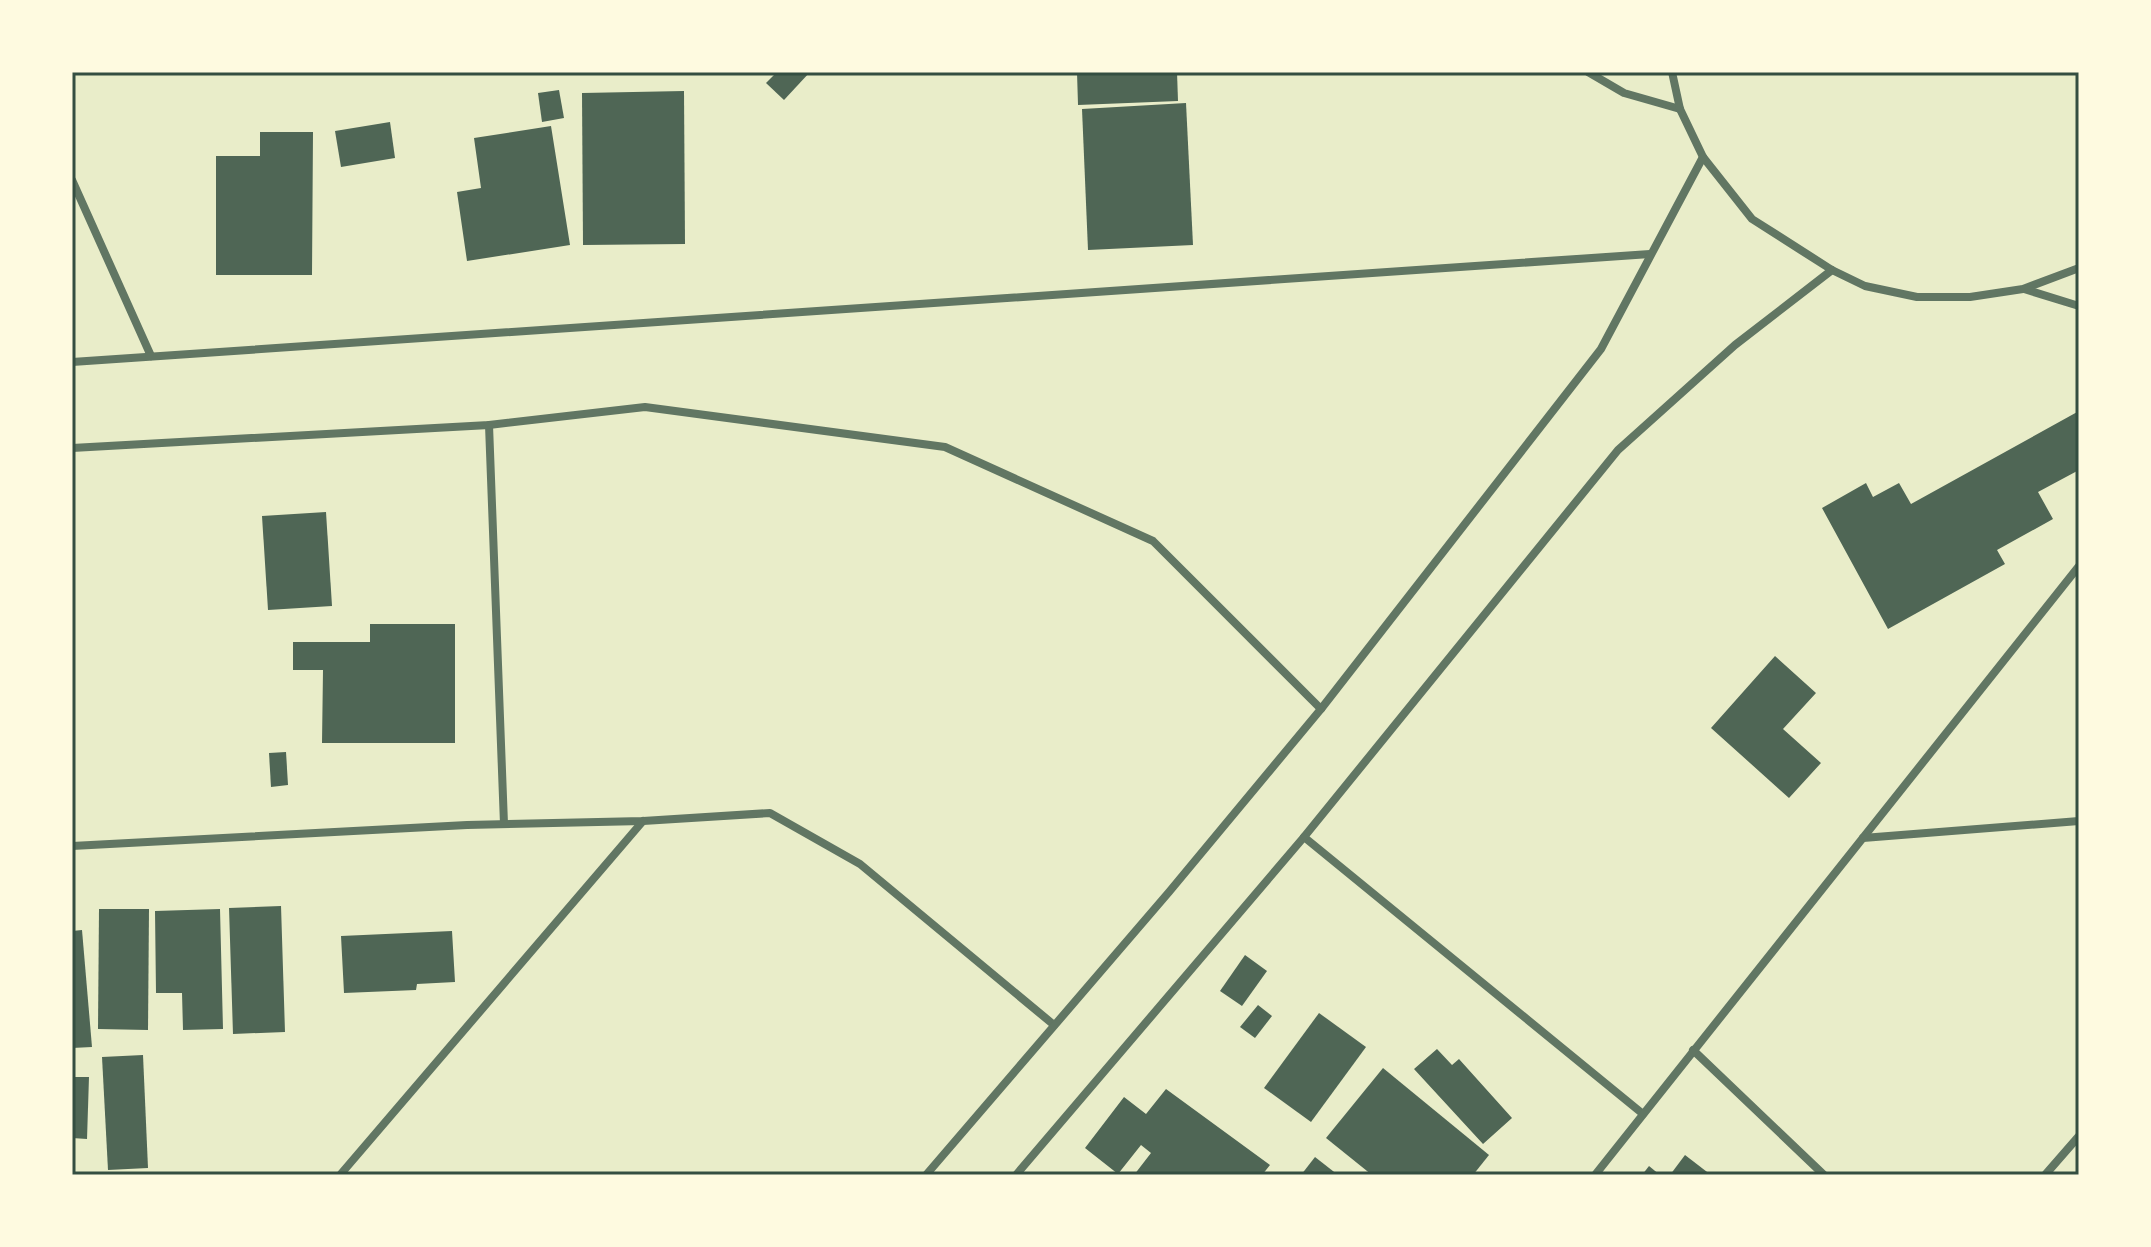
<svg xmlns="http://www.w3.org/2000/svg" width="2151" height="1247" font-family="Quicksand,sans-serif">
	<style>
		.building { fill: #4f6655 }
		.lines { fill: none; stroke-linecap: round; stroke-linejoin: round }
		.minor { stroke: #617663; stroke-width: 8 }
		.neatline { fill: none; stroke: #344e41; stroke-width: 3 }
	</style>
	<rect width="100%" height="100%" fill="#e9edc9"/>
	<!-- building -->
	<g class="building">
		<polygon points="777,72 810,72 784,100 766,83"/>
		<polygon points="1077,72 1177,72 1178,101 1078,105"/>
		<polygon points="559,90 564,118 542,122 538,93"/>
		<polygon points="684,91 685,244 583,245 582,93"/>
		<polygon points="1186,103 1193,245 1088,250 1082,109"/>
		<polygon points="390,122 395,158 341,167 335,131"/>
		<polygon points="551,126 570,245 467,261 457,192 481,188 474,138"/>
		<polygon points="260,132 313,132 312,275 216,275 216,156 260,156"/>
		<polygon points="2079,411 2079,470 2038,492 2053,519 1997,550 2005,564 1888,629 1822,508 1866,483 1873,497 1899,483 1911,504"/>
		<polygon points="326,512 332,606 268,610 262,516"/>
		<polygon points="370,624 455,624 455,743 322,743 323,670 293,670 293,642 370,642"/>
		<polygon points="1775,656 1816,693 1783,729 1821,763 1789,798 1711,728"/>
		<polygon points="286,752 288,785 271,787 269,753"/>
		<polygon points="281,906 285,1032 233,1034 229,908"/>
		<polygon points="99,909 149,909 148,1030 98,1029"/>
		<polygon points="220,909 223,1029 183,1030 182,993 156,993 155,911"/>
		<polygon points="82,930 92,1047 72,1048 72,931"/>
		<polygon points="452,931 455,982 417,984 416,990 344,993 341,936"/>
		<polygon points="1245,955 1267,971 1242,1006 1220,991"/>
		<polygon points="1258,1005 1272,1016 1255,1038 1240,1027"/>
		<polygon points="1319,1013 1366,1047 1311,1122 1264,1088"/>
		<polygon points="1437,1049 1452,1065 1459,1059 1512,1118 1483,1144 1414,1069"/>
		<polygon points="143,1055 148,1168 108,1170 102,1057"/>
		<polygon points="1383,1068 1489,1155 1473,1175 1372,1175 1326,1138"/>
		<polygon points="72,1077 89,1077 87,1139 72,1138"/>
		<polygon points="1166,1089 1270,1165 1262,1175 1134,1175 1151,1153 1141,1145 1118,1174 1085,1148 1124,1097 1146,1114"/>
		<polygon points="1685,1155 1711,1175 1670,1175"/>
		<polygon points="1315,1157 1338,1175 1301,1175"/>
		<polygon points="1649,1166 1660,1175 1642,1175"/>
	</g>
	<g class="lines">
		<!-- minor -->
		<g class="minor">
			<polyline points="1588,72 1624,93 1680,109"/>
			<polyline points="1672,72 1680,109 1703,157 1752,219 1832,270 1865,286 1917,297 1970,297 2023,289 2079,268"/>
			<polyline points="72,180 151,356"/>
			<polyline points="2024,289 2079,306"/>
			<polyline points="72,362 1650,254"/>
			<polyline points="489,425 504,824"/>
			<polyline points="72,448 489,425 645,407 945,447 1153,541 1321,709"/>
			<polyline points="1304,837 1643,1114"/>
			<polyline points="1863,838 2079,821"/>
			<polyline points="72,846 467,825 643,821 770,813 860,864 1054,1025"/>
			<polyline points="1693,1050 1824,1175"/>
			<polyline points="340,1175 643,821"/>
			<polyline points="926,1175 1169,892 1321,709 1601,349 1703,157"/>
			<polyline points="1016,1175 1304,837 1618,450 1735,345 1832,270"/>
			<polyline points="1595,1175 2079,566"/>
			<polyline points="2045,1175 2079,1136"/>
		</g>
	</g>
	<!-- border -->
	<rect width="2151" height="1247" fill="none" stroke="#fefae0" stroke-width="148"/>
	<rect x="74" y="74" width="2003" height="1099" class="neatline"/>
</svg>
